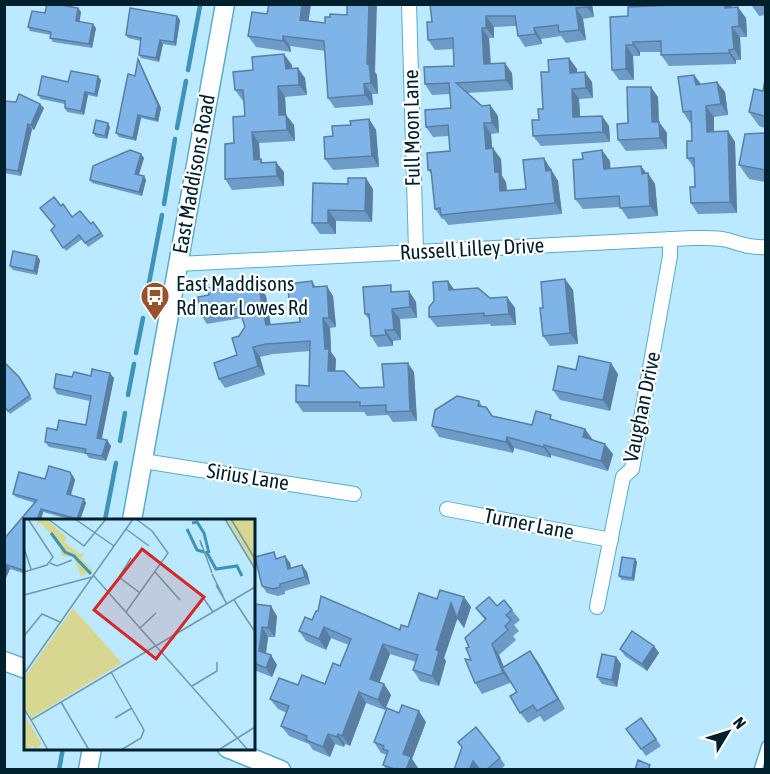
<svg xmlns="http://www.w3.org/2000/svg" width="770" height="774" font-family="'Asap Condensed',sans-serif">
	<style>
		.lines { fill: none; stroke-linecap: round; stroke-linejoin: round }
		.stream { stroke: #3d94b8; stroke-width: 4.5 }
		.lane-casing { stroke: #5babcd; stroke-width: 10 }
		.street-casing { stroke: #5babcd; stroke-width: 16 }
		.secondary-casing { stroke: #5babcd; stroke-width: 21 }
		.lane { stroke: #fff; stroke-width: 7 }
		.street { stroke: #fff; stroke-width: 14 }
		.secondary { stroke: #fff; stroke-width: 18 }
		.wall { fill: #6d9bc8 }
		.shaded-wall { fill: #597ea2 }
		.building { fill: #7fb4e8; stroke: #597ea2; stroke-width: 1.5 }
		.labels { text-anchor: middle; stroke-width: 4.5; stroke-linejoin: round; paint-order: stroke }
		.street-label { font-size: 21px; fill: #00202d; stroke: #fff }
		.poi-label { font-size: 21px; fill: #00202d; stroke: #fff; text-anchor: start }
		.inset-river { fill: none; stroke: #3d94b8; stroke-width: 3 }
		.inset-road { fill: none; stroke: #7099ab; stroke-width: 1.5 }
		.view { fill: #d62828; fill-opacity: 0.15; stroke: #d62828; stroke-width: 3 }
		.inset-edge { fill: none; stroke: #00202d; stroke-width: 3 }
	</style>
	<rect width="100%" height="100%" fill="#bbe9ff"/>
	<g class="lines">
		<!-- stream -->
		<g class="stream">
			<polyline points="188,70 200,6"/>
			<polyline points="177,128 186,81"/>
			<polyline points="164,204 175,139"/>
			<polyline points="145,304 162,215"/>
			<polyline points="136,353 143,318"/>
			<polyline points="128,395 134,364"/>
			<polyline points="120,441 125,413"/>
			<polyline points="105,520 116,463"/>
			<polyline points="59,770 63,748"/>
		</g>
		<!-- lane casing -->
		<g class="lane-casing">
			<polyline id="lane" points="758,770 766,745"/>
		</g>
		<!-- street casing -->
		<g class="street-casing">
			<g id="street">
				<polyline points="409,4 416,251"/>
				<path d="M178,264L693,238C705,238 716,237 727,240C742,244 749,248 766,247"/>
				<polyline points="143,461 354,494"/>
				<polyline points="447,509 611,540"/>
				<polyline points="597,607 623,477 632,469 670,256 670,239"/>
			</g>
		</g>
		<!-- secondary casing -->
		<g class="secondary-casing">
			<g id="secondary">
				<polyline points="132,520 225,4"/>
				<polyline points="4,661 26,669"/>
				<polyline points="227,748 281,770"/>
				<polyline points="88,770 92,748"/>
			</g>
		</g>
		<!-- lane -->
		<use href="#lane" class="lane"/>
		<!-- street -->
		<use href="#street" class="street"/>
		<!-- secondary -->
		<use href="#secondary" class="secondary"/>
	</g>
	<!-- wall -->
	<g class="wall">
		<polygon points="269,4 311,4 308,21 375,72 377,75 378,94 372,94 373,105 335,108 328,98 325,51 290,46 291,52 256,47 248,36 267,14"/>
		<polygon points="430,4 592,4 594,17 583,19 586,40 566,43 561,36 541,39 542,44 525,47 518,36 516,26 494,27 494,38 489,38 491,63 512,73 513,90 467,93 482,106 490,105 498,116 499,133 491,134 492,148 501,159 502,176 506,182 507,191 526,189 551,168 552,171 558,181 562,214 448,225 444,219 442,219 435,209 432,175 428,170 450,151 449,136 433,137 426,127 451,108 450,94 432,95 425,84 454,66 453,49 435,50 428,40 432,22"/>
		<polygon points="731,4 732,8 746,18 747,37 740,37 741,60 736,60 736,64 669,66 661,55 661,52 640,52 640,56 633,56 634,80 619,80 612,70 628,16"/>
		<polygon points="765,4 765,15 759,16 752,6"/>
		<polygon points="78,8 81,12 79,22 96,28 92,48 53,42 50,38 51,35 30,31 28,27 45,13"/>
		<polygon points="177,16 180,20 176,46 163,44 159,62 141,58 139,55 141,41 128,38 126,35"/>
		<polygon points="569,58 577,69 577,72 592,82 593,98 579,99 580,117 602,116 609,126 610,142 541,146 533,136 543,109 549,72"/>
		<polygon points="140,63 161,108 158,122 141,118 136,141 119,137 116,133"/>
		<polygon points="292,65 292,68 305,78 307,95 285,97 286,115 294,125 295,141 259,143 260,159 263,162 284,172 284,186 232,190 225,179 234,143 245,116 244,101 243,101 235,90 253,70"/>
		<polygon points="694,75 701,84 717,82 725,92 728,115 714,117 714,131 728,131 735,142 737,213 698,214 691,203 695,187 694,168 687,158 692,141 692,123 690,123 683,112"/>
		<polygon points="101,80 97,97 88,95 84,115 67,112 65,108 65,104 41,99 38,95 68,82"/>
		<polygon points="765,80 765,128 759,126 749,112 763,91"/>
		<polygon points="658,97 659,122 667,133 667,149 626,151 618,140 628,123"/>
		<polygon points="4,101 44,108 34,130 32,129 21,176 4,173"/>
		<polygon points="369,119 376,130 379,167 333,170 325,159 333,136 351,125"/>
		<polygon points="110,127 107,139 96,137 93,133"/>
		<polygon points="765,133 765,182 749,179 739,165"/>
		<polygon points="141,154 144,158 138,175 144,176 146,180 142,196 92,183 90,180"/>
		<polygon points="610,161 610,169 641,166 655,184 658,216 628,219 620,207 583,209 575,199"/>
		<polygon points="348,184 373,189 372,222 336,221 336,234 320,234 312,223"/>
		<polygon points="61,206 72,217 91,224 93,222 104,236 88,247 82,239 66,251 51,230 55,226"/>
		<polygon points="37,256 40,260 37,275 13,270 10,266"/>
		<polygon points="565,279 573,290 578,344 550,346 543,336 543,308"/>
		<polygon points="312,281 316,287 333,296 336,327 330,328 331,352 336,359 335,371 360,388 384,387 414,372 417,421 393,422 388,415 367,416 364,412 303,412 296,402 309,386 310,351 273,354 260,357 265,375 225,388 219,379 237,355 239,336 245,327 242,318 207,324 201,315 261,289 266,296 271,325 300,322 299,310 296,310 289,300"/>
		<polygon points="454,289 490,298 507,297 515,308 516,325 491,326 490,324 437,327 429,317"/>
		<polygon points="409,291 416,302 417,318 400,319 401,340 393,341 393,346 378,347 371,336 370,321 365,314 396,292"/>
		<polygon points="4,362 19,377 32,399 10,414 4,407"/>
		<polygon points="576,370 618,374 610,411 560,400 553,390"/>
		<polygon points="91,376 114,378 101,439 107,440 111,446 106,461 89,458 86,454 49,447 45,442 86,425 90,401 57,394 54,388 72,377"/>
		<polygon points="479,401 483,407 486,407 492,416 532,425 555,420 585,429 592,440 613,454 608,471 551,455 551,458 514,448 513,453 439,437 432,426"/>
		<polygon points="73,475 75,480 71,495 86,503 80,520 72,520 43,512 41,520 26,520 26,574 10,569 4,582 4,539 35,503 16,497 13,494 45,479"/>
		<polygon points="285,556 290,563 291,568 302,565 307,572 310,584 285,591 285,594 278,596 267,593 262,586 278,558"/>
		<polygon points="635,559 637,562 634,581 622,580 619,576"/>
		<polygon points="464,597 471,607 464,628 457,618 444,658 446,661 439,686 420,681 413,670 416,662 390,654 379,683 384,684 391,695 385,710 366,703 350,746 345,744 344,747 335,744 330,757 313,750 309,744 289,736 281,726 287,713 278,709 270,699 298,685 325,684 340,666 349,645 331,638 326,650 306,641 299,631 312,620 400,630 408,627 437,599"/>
		<polygon points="254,604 277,616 275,637 268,637 266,653 271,655 277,665 272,677 254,670"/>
		<polygon points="497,606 512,610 520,620 514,625 519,631 513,636 516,640 499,655 504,667 538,662 565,709 544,722 540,716 528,723 520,713 517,692 508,678 510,683 482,694 475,683 469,647 485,620 476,608"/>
		<polygon points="654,646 659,653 647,671 625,656 620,649"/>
		<polygon points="616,657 621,664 617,687 602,684 597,677"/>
		<polygon points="641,718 661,746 646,756 626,729"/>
		<polygon points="426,722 412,759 418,768 418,770 387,770 383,765 387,755 381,753 374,742"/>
		<polygon points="458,742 500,758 505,765 500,770 479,770 478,768 477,770 454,770 462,748"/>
	</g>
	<!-- shaded-wall -->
	<g class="shaded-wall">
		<polygon points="302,4 311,4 307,31 300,20"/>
		<polygon points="369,4 377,4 375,72 377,75 378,94 371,83 367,64"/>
		<polygon points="586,4 592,4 594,17 587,7"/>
		<polygon points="725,4 731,4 732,19 725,8"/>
		<polygon points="738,7 746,18 747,37 739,26"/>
		<polygon points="78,8 81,12 79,25 76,21"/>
		<polygon points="576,8 583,19 586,40 579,30"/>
		<polygon points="177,16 180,20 176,46 174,42"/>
		<polygon points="486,16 494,27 494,38 486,28"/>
		<polygon points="93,24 96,28 92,48 89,44"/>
		<polygon points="732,27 740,37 741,60 734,49"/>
		<polygon points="482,28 489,38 491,74 484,64"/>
		<polygon points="534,28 541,39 542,44 535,34"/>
		<polygon points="283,36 290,46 291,52 283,41"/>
		<polygon points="160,40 163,44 159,62 156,58"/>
		<polygon points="633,42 640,52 640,56 633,45"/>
		<polygon points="626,45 633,56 634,80 626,69"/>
		<polygon points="729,50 736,60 736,64 729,53"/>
		<polygon points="284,54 292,65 293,79 286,69"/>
		<polygon points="569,58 577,69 578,83 570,73"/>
		<polygon points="138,59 140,63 161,108 158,122 155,119"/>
		<polygon points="505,63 512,73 513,90 506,80"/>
		<polygon points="298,68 305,78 307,95 299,85"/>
		<polygon points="585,72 592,82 593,98 586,88"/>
		<polygon points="694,75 702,86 696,85"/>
		<polygon points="98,76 101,80 97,97 95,94"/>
		<polygon points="717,82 725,92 728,115 721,104"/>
		<polygon points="364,84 372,94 373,105 365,95"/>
		<polygon points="278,86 285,97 287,126 279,115"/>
		<polygon points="651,87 658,97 659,133 652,122"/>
		<polygon points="572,89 579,99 581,128 573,117"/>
		<polygon points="85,92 88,95 84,115 81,111"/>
		<polygon points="40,104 44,108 34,130 31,125"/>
		<polygon points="490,105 498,116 499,133 492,123"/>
		<polygon points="706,106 714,117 714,142 707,132"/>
		<polygon points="138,115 141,118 136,141 133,138"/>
		<polygon points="286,115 294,125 295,141 287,130"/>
		<polygon points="602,116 609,126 610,142 603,132"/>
		<polygon points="369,119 376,130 379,167 372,156"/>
		<polygon points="659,122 667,133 667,149 660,138"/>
		<polygon points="108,123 110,127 107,139 105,136"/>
		<polygon points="484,123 491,134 493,159 486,149"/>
		<polygon points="28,124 32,129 21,176 18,171"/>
		<polygon points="728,131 735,142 737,213 730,202"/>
		<polygon points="252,132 259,143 261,170 254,160"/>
		<polygon points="493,148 501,159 502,176 506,182 508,202 500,191 495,172"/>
		<polygon points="602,150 610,161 611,180 604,169"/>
		<polygon points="141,154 144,158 138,178 135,174"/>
		<polygon points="544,158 558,181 562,214 555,203 546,171"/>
		<polygon points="276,162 284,172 284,186 277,176"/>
		<polygon points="641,166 648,176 648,173 655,184 658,216 650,206 642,174"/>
		<polygon points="144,176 146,180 142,196 139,192"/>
		<polygon points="366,178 373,189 372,222 365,211"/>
		<polygon points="328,210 336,221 336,234 328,223"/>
		<polygon points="37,256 40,260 37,275 34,271"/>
		<polygon points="565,279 573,290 578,344 570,333"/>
		<polygon points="255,280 266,296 272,335 266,325"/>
		<polygon points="448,281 456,292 449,290"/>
		<polygon points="327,286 333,296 336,327 329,318"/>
		<polygon points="409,291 416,302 417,318 410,307"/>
		<polygon points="507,297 515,308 516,325 509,314"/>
		<polygon points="392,309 400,319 401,340 394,330"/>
		<polygon points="323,318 330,328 331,352 336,359 335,380 328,371 325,349"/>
		<polygon points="385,330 393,341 393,346 386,335"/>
		<polygon points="253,347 260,357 265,375 258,366"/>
		<polygon points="408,363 414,372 417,421 410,411"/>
		<polygon points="611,363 618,374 610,411 603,400"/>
		<polygon points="110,373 114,378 101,443 97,438"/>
		<polygon points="585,429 593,440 590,448 583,437"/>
		<polygon points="507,437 514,448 513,453 506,442"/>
		<polygon points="107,440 111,446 106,461 102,456"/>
		<polygon points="605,444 613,454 608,471 601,461"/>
		<polygon points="544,445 551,455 551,458 543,447"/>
		<polygon points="70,472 75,480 70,497 67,494"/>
		<polygon points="84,499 86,503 80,520 78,520 77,519"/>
		<polygon points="41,509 43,512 41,520 37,520"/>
		<polygon points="285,556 290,563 293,576 288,569"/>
		<polygon points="635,559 637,562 634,581 632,578"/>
		<polygon points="7,565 10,569 4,582 4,572"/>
		<polygon points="302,565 307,572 310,584 305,577"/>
		<polygon points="464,597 471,607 464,628 457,618"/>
		<polygon points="451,603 459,614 444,658 446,661 439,686 432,676 436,650"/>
		<polygon points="271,606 277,616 275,637 268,628"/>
		<polygon points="262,627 268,637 265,660 259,651"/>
		<polygon points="324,627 331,638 326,650 319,639"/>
		<polygon points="383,644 390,654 377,689 370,679"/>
		<polygon points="492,644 499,655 510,683 503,673"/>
		<polygon points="654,646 659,653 647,671 642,664"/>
		<polygon points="530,651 538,662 565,709 558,699"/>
		<polygon points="271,655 277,665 272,677 266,668"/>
		<polygon points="616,657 621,664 617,687 612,680"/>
		<polygon points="384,684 391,695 385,710 378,700"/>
		<polygon points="359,692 366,703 350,746 342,736"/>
		<polygon points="419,711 426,722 412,759 418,768 418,770 406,770 403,754"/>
		<polygon points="328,734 335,744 330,757 323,747"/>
		<polygon points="338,734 345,744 344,747 337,737"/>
		<polygon points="473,761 478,768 477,770 469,770"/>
	</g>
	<!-- building -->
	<g class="building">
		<polygon points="47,4 56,4 78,8 76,21 93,24 89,44 50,38 51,32 28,27 32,11 45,13"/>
		<polygon points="269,4 302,4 300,20 325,23 325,17 330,17 330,14 347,15 347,4 369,4 367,64 369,64 371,83 364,84 365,95 328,98 324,41 283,36 283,41 248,36 252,12 267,14"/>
		<polygon points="430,4 586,4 587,7 576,8 579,30 559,32 558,25 534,28 535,34 518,36 515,16 486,16 486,28 482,28 484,64 505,63 506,80 456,83 482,106 490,105 492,123 484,123 486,149 493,148 495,172 499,172 500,191 526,189 523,160 544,158 546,171 551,170 555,203 441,215 440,208 435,209 431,170 428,170 427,153 450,151 448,125 426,127 425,110 451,108 449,83 425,84 424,67 454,66 453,38 428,40 427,22 432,22"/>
		<polygon points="700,4 725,4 725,8 738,7 739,26 732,27 734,49 729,50 729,53 661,55 661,41 633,42 633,45 626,45 626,69 612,70 610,17 628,16 628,7"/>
		<polygon points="130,8 177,16 174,42 160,40 156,58 139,55 141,38 126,35"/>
		<polygon points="284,54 286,69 298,68 299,85 278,86 279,115 286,115 287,130 252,132 254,160 261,159 261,163 276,162 277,176 225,179 225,144 234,143 233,117 245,116 243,90 235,90 233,72 253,70 252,57"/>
		<polygon points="569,58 570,73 585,72 586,88 572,89 573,117 602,116 603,132 533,136 532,120 539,120 538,109 543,109 541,72 549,72 548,60"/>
		<polygon points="138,59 158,105 155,119 138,115 133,138 116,133 128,74 135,76"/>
		<polygon points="71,71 98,76 95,94 85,92 81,111 65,108 65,101 38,95 42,76 68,82"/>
		<polygon points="694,75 696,85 717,82 721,104 706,106 707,132 728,131 730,202 691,203 690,187 695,187 694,158 687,158 687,141 692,141 691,111 683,112 678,77"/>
		<polygon points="765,80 765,116 749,112 754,89 763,91"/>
		<polygon points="627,87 651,87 652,122 659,122 660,138 618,140 617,124 628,123"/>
		<polygon points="19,94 40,104 31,125 28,124 18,171 4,169 4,101 16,102"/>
		<polygon points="369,119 372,156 325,159 324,137 333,136 332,126 351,125 350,121"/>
		<polygon points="96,120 108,123 105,136 93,133"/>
		<polygon points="765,133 765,170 739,165 745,134"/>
		<polygon points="130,150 141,154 135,174 144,176 139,192 90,180 93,166"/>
		<polygon points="602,150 604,169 641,166 642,174 648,173 650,206 620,208 619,196 575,199 573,160 583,159 582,153"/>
		<polygon points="348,178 366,178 365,211 328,210 328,223 312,223 313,183 348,184"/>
		<polygon points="54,197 61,206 63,204 72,217 80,211 91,224 93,222 101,233 85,243 79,235 63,248 51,230 55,226 40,208"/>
		<polygon points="13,251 37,256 34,271 10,266"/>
		<polygon points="565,279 570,333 543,336 540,308 543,308 541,282"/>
		<polygon points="255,280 256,287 259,287 266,325 300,322 298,300 289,300 288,284 312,281 313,287 327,286 329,318 323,318 325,349 329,349 328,371 344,371 360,388 384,387 382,364 408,363 410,411 386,412 386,405 360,406 360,402 296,402 296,385 309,386 310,341 266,344 253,347 258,366 219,379 214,363 237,355 232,338 239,336 245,327 239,308 201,315 198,297 209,295 208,288"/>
		<polygon points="448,281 449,290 478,288 490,298 507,297 509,314 484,316 484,313 429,317 429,307 434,301 433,282"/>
		<polygon points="391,285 391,292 409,291 410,307 392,309 394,330 385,330 386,335 371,336 369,314 365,314 363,287"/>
		<polygon points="579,356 611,363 603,400 553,390 558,366 576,370"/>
		<polygon points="4,362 19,377 30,395 8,411 4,406"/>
		<polygon points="92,369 110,373 97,438 107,440 102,456 85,453 86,449 45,442 47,428 57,430 59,420 86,425 91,396 54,388 56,374 72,377 74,372 91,376"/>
		<polygon points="457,396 479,401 478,406 486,407 492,416 532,425 536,411 551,415 550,419 585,429 583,437 605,444 601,461 544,445 543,447 507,437 506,442 432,426 435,410"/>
		<polygon points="49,466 70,472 72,477 67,494 84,499 77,519 41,509 37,520 26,520 26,571 7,565 4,572 4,539 37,500 13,494 19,472 45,479"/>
		<polygon points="274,552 276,559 285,556 288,569 302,565 305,577 280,584 280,587 273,589 262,586 255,557"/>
		<polygon points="622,557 635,559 632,578 619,576"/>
		<polygon points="440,590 464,597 457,618 451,603 436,650 439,651 432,676 413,670 418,655 383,644 370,679 384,684 378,700 359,692 342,736 338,734 337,737 328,734 323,747 306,740 307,736 281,726 289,706 270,699 279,678 298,685 302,675 325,684 333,663 340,666 351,639 324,627 319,639 299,631 305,617 312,620 316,611 318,611 321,596 400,630 401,625 408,627 419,593 437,599"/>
		<polygon points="489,597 497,606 504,600 512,610 506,615 511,620 505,626 508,630 492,644 503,673 475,683 465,659 471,660 466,648 469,647 465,638 486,619 476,608"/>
		<polygon points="254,604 271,606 268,628 262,627 259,651 271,655 266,668 254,663"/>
		<polygon points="632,631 654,646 642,664 620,649"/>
		<polygon points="530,651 558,699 537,711 533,705 520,713 510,696 517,692 502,668"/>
		<polygon points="602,654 616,657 612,680 597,677"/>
		<polygon points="402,705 419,711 403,754 411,757 406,770 397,770 383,765 388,751 383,749 384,746 374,742 387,708 399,713"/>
		<polygon points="641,718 656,739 641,749 626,729"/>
		<polygon points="476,727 500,758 486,770 480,770 473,761 469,770 454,770 462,747 458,742"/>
		<polygon points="638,760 650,765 648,770 635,770"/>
	</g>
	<!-- icons -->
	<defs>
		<g id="bus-pin" transform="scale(1.5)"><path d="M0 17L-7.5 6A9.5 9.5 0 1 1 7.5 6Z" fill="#98522a" stroke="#fff"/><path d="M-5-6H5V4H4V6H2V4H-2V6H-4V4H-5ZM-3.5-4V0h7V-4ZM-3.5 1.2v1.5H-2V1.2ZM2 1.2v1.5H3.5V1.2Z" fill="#fff"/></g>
	</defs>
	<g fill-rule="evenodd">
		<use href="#bus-pin" x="155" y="296"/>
	</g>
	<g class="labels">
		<!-- street labels -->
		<g class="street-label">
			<text transform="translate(412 128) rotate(-91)" y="7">Full Moon Lane</text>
			<text transform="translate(194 174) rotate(-80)" y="7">East Maddisons Road</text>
			<text transform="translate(472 249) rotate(-3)" y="7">Russell Lilley Drive</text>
			<text transform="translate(642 407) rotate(-78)" y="7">Vaughan Drive</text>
			<text transform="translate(248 477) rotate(9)" y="7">Sirius Lane</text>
			<text transform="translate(529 524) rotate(11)" y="7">Turner Lane</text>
		</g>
		<!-- poi labels -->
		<g class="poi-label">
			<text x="176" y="291">East Maddisons<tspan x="176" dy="24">Rd near Lowes Rd</tspan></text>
		</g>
	</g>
	<!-- overview -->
	<g transform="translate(24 519)">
		<rect width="231" height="231" fill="#bbe9ff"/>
		<path d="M0,195L18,225L10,231L9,227L0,231Z" fill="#d7d792"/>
		<path d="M15,0H22L43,19L40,23L56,35L61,33L57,39L69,52L57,57L50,38L38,37L35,24L17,4L11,8ZM203,0H231V48ZM49,89L98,144L7,199L0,187V159Z" fill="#d7d792"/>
		<path d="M56,104L80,126L77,137L67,138L50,121L37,140L23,131L39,109L46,113ZM53,107L61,108L77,125L76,136H66L51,119L48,112Z" fill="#d7d792" fill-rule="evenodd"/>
		<path class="inset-river" d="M168,4L173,3L180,14L185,34M163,10L173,31L180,33M27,14L41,33L50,37L67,55M182,32L192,50L213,47L218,57"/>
		<path class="inset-road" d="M24,0L60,27L82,0M51,0L90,27M201,0L231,50M207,0L231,40M102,10L125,27M178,28L176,21L188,54M0,29L7,50M107,39L95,58L116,74M26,44L33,47L48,41M0,53L23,46L29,38L4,0M131,53L156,81M188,55L199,77M69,56L224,231M192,66L203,85M176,74L189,93M0,76L68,58M210,81L231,113M102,93L144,34L128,12L112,0M116,109L132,94M0,117L18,95L36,103M87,153L120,211L117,219L97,231M0,155L109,0M168,167L193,152V143M37,183L65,231M0,190L7,201L231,68M91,199L108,189M7,201L24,231M196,230L231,208"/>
		<path class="view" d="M118,30L180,78L132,140L70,91Z"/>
		<rect width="231" height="231" class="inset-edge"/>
	</g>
	<!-- border -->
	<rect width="770" height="774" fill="none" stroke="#00202d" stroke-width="12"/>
	<!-- north arrow -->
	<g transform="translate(728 732) rotate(52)" stroke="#ffffff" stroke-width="4.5" paint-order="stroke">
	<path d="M0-4.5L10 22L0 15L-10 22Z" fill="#00202d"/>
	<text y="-9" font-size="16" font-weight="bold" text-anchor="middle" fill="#00202d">N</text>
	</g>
</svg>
